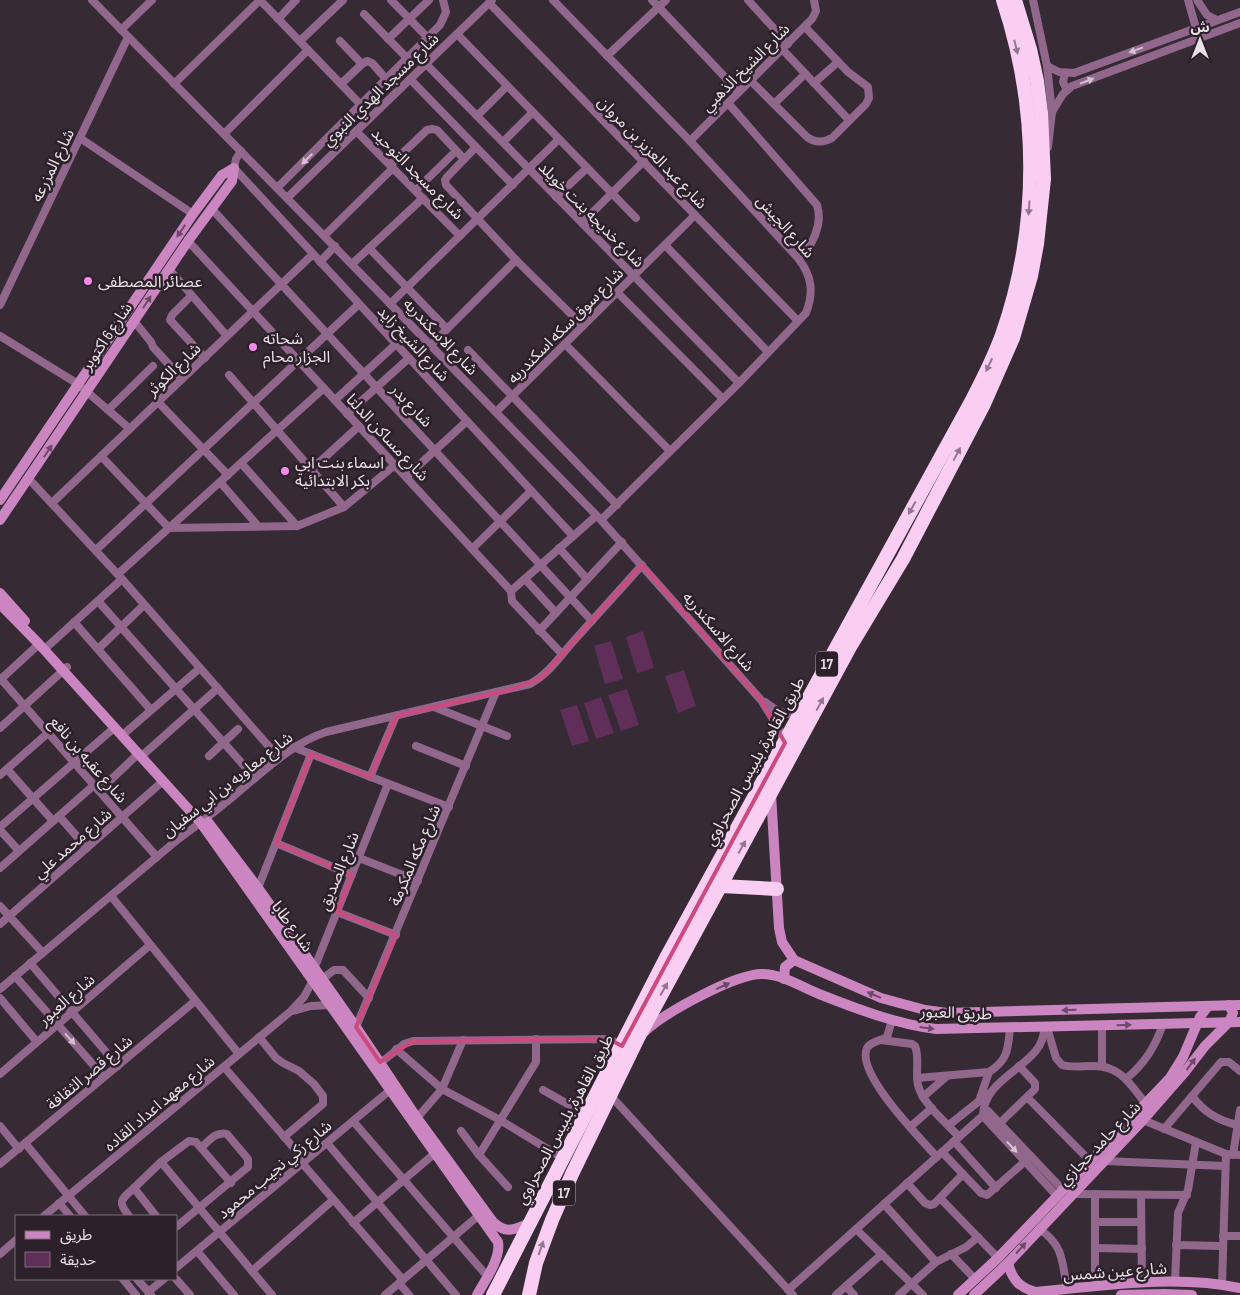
<svg xmlns="http://www.w3.org/2000/svg" width="1240" height="1295" font-family="'Sofia Sans Condensed','Noto Sans Arabic',sans-serif">
	<style>
		.green { fill: #5f2f59 }
		.lines { fill: none; stroke-linecap: round; stroke-linejoin: round }
		.street { stroke: #92678c; stroke-width: 8 }
		.secondary { stroke: #cb86c1; stroke-width: 10 }
		.highway { stroke: #facef3; stroke-width: 14 }
		.oneway { fill: #93778e }
		.oneway2 { fill: #d3c2d1 }
		.oneway3 { fill: #6c4966 }
		.marked { fill: none; stroke: #cc4a7e; stroke-width: 4; stroke-linejoin: round }
		.poi-dot { fill: #f888ea; stroke: #2c202a; stroke-width: 2 }
		.labels { text-anchor: middle; stroke-width: 5; stroke-linejoin: round; paint-order: stroke }
		.shield { fill: #2c202a; stroke: #b0a7af; stroke-width: 1 }
		.shield-label { font-size: 15px; font-weight: bold; fill: #e9e1e8 }
		.street-label { font-size: 16px; fill: #e9e1e8; stroke: #2c202a }
		.poi-label { font-size: 16px; fill: #e9e1e8; stroke: #2c202a; text-anchor: start }
	</style>
	<rect width="100%" height="100%" fill="#362a34"/>
	<!-- green -->
	<g class="green">
		<polygon points="643,631 654,668 637,673 626,637"/>
		<polygon points="611,641 623,679 605,684 594,646"/>
		<polygon points="684,670 696,706 678,713 665,676"/>
		<polygon points="627,689 639,725 621,731 608,695"/>
		<polygon points="601,697 614,733 596,739 584,703"/>
		<polygon points="577,705 589,741 572,746 560,710"/>
	</g>
	<g class="lines">
		<!-- street -->
		<g class="street">
			<polyline points="92,0 324,236 601,520 761,700 779,729 785,743"/>
			<polyline points="260,0 361,105"/>
			<polyline points="391,0 428,38"/>
			<path d="M553,0L690,141L798,258C812,276 814,292 806,313L739,383L601,520"/>
			<polyline points="652,0 739,92"/>
			<polyline points="748,0 788,44"/>
			<polyline points="1033,0 1047,66 1052,112 1048,147"/>
			<polyline points="1188,0 1196,28"/>
			<polyline points="1197,0 1207,15 1217,20"/>
			<polyline points="489,3 798,321"/>
			<polyline points="364,14 407,58"/>
			<polyline points="278,19 296,0"/>
			<polyline points="121,30 152,0"/>
			<polyline points="457,34 636,218"/>
			<polyline points="388,39 429,0"/>
			<polyline points="300,41 343,0"/>
			<polyline points="340,41 362,64"/>
			<polyline points="782,49 849,120"/>
			<polyline points="607,56 666,0"/>
			<polyline points="426,64 739,383"/>
			<polyline points="1047,66 1059,72 1074,73 1240,12"/>
			<polyline points="1065,73 1063,82 1067,90"/>
			<polyline points="410,79 513,185"/>
			<path d="M751,81L807,137C815,143 823,143 832,138L866,104L869,98L868,87L848,72L805,27"/>
			<polyline points="814,83 838,62"/>
			<polyline points="174,84 260,0"/>
			<polyline points="341,84 362,64 367,61 372,63 386,79"/>
			<path d="M728,103L817,205C823,223 813,247 798,258"/>
			<polyline points="774,104 805,74"/>
			<polyline points="1052,112 1063,94 1072,86 1240,23"/>
			<polyline points="477,116 507,86"/>
			<polyline points="356,131 460,236"/>
			<polyline points="224,134 308,50"/>
			<polyline points="80,138 193,214"/>
			<polyline points="690,141 812,19 816,11 814,0"/>
			<polyline points="503,142 533,112"/>
			<polyline points="476,147 447,177 445,180 446,185 516,260 583,326"/>
			<polyline points="241,151 236,159 234,168 573,536"/>
			<polyline points="390,165 427,130 432,129 437,130 464,159"/>
			<polyline points="277,188 440,25 446,12 443,0"/>
			<polyline points="416,190 456,151"/>
			<polyline points="556,197 587,168"/>
			<polyline points="287,198 492,0"/>
			<polyline points="211,208 592,621"/>
			<polyline points="582,223 644,161"/>
			<polyline points="324,236 393,168"/>
			<polyline points="188,241 511,591 512,601 562,654"/>
			<polyline points="665,245 768,352"/>
			<polyline points="369,248 447,329"/>
			<polyline points="320,262 335,246"/>
			<polyline points="352,264 423,198"/>
			<polyline points="169,269 227,336"/>
			<polyline points="617,292 723,399"/>
			<polyline points="191,296 172,315 170,320 205,358"/>
			<polyline points="390,304 559,139"/>
			<polyline points="0,305 128,37"/>
			<polyline points="134,321 151,342 153,347 182,379"/>
			<polyline points="0,336 78,384 130,429"/>
			<polyline points="565,344 670,451"/>
			<polyline points="431,345 516,260"/>
			<polyline points="468,350 617,505"/>
			<polyline points="229,375 344,507"/>
			<polyline points="335,400 396,344"/>
			<polyline points="158,402 228,475"/>
			<polyline points="108,410 153,366"/>
			<polyline points="496,412 695,215"/>
			<polyline points="347,414 409,358"/>
			<polyline points="101,456 169,528 297,526 344,507 395,465"/>
			<polyline points="241,463 297,526"/>
			<polyline points="312,469 359,426"/>
			<polyline points="406,477 467,421"/>
			<polyline points="29,479 122,579 279,758"/>
			<polyline points="220,482 258,526"/>
			<polyline points="52,503 313,254"/>
			<polyline points="559,548 587,579"/>
			<polyline points="472,549 531,491"/>
			<polyline points="96,550 359,304"/>
			<polyline points="118,574 324,388"/>
			<polyline points="525,579 556,613"/>
			<polyline points="511,591 596,516"/>
			<polyline points="98,601 255,778"/>
			<polyline points="74,622 151,710"/>
			<polyline points="539,631 622,542"/>
			<polyline points="48,646 122,579"/>
			<polyline points="98,649 144,605"/>
			<polyline points="0,678 157,857"/>
			<polyline points="0,680 39,644"/>
			<polyline points="765,702 778,711 799,717"/>
			<polyline points="434,707 507,736"/>
			<polyline points="0,728 67,667"/>
			<polyline points="126,732 200,668"/>
			<polyline points="416,746 466,766"/>
			<polyline points="293,747 449,807"/>
			<polyline points="145,753 218,688"/>
			<polyline points="209,756 238,729"/>
			<polyline points="7,769 53,821"/>
			<polyline points="0,775 48,733"/>
			<polyline points="370,777 396,716"/>
			<polyline points="99,791 138,754"/>
			<polyline points="59,816 87,848"/>
			<polyline points="0,827 114,728"/>
			<polyline points="0,830 19,851"/>
			<polyline points="276,843 352,875"/>
			<polyline points="359,858 418,881"/>
			<polyline points="0,868 94,785"/>
			<polyline points="258,888 311,754"/>
			<polyline points="111,896 239,1054"/>
			<polyline points="0,906 43,953"/>
			<polyline points="337,912 396,935"/>
			<polyline points="0,924 162,782"/>
			<polyline points="30,963 118,1066"/>
			<polyline points="314,969 388,784"/>
			<polyline points="15,976 104,1077"/>
			<polyline points="322,979 334,970 343,970 369,998"/>
			<path d="M0,989L177,840C202,822 226,803 249,783C273,763 296,742 326,732L530,684C548,674 558,659 571,644C595,617 619,591 642,565"/>
			<polyline points="0,998 37,1042"/>
			<polyline points="293,1011 311,1006 330,1005"/>
			<path d="M892,1020L887,1037C881,1041 871,1041 867,1048C855,1073 921,1139 937,1157"/>
			<polyline points="1102,1026 1102,1066"/>
			<polyline points="356,1027 496,692"/>
			<path d="M1044,1027C1046,1066 983,1074 983,1116L1057,1196"/>
			<path d="M1047,1027L1056,1058L1062,1065C1072,1068 1083,1066 1094,1066C1121,1066 1130,1084 1146,1104"/>
			<polyline points="259,1037 276,1058 283,1063 299,1071 314,1084 323,1096 323,1104 284,1137"/>
			<path d="M881,1040L912,1044L915,1046C920,1058 915,1072 918,1085C923,1105 946,1122 959,1137"/>
			<polyline points="396,1049 442,1089 500,1120 564,1159"/>
			<polyline points="378,1065 404,1044 413,1041 609,1039 622,1046"/>
			<polyline points="224,1067 305,1161"/>
			<polyline points="0,1074 150,945"/>
			<path d="M917,1078L989,1072C1008,1060 1008,1049 1010,1028"/>
			<path d="M1126,1079C1145,1063 1155,1047 1163,1024"/>
			<polyline points="543,1090 587,1115"/>
			<polyline points="610,1095 793,1295"/>
			<path d="M1192,1096C1204,1112 1217,1120 1237,1125"/>
			<polyline points="923,1097 947,1076"/>
			<polyline points="1027,1097 1090,1161"/>
			<polyline points="979,1101 989,1072"/>
			<polyline points="985,1110 988,1111 1063,1190"/>
			<polyline points="1140,1117 1143,1120 1226,1154 1240,1155"/>
			<polyline points="417,1118 442,1089 463,1040"/>
			<polyline points="353,1121 487,1276"/>
			<polyline points="1000,1123 1035,1089 1035,1083 1019,1066"/>
			<polyline points="949,1125 988,1094"/>
			<polyline points="0,1126 19,1149"/>
			<polyline points="910,1127 932,1108"/>
			<polyline points="1164,1129 1221,1062 1229,1062 1240,1071"/>
			<polyline points="461,1131 479,1155 508,1187"/>
			<polyline points="954,1141 996,1188"/>
			<polyline points="25,1143 85,1216"/>
			<polyline points="327,1143 456,1295"/>
			<polyline points="942,1152 981,1193 987,1195 1031,1156"/>
			<polyline points="479,1155 536,1062 536,1039"/>
			<polyline points="1233,1155 1240,1110"/>
			<polyline points="1104,1161 1225,1166"/>
			<polyline points="161,1162 272,1295"/>
			<polyline points="302,1163 403,1280"/>
			<polyline points="0,1164 195,1001"/>
			<polyline points="907,1183 925,1203 930,1205 934,1204 963,1174"/>
			<polyline points="1071,1194 1187,1195"/>
			<polyline points="1095,1194 1095,1287"/>
			<polyline points="1141,1195 1142,1283"/>
			<polyline points="940,1198 998,1258"/>
			<polyline points="59,1203 70,1216"/>
			<polyline points="884,1204 936,1262"/>
			<polyline points="44,1216 291,1011 304,997 313,980"/>
			<path d="M129,1216C117,1201 121,1200 134,1188"/>
			<polyline points="156,1216 134,1188 161,1162 189,1141 196,1142 231,1183"/>
			<polyline points="1095,1222 1141,1222"/>
			<polyline points="353,1223 434,1154"/>
			<path d="M176,1227L248,1167V1159L227,1134C216,1131 209,1141 202,1147"/>
			<polyline points="856,1229 923,1295"/>
			<path d="M1039,1229C1064,1245 1062,1262 1067,1289"/>
			<polyline points="1223,1236 1240,1236"/>
			<polyline points="1176,1245 1223,1246"/>
			<polyline points="1095,1248 1142,1249"/>
			<polyline points="197,1251 234,1295"/>
			<polyline points="0,1254 16,1240"/>
			<polyline points="951,1254 975,1279"/>
			<polyline points="176,1268 389,1091"/>
			<polyline points="252,1271 333,1200"/>
			<polyline points="123,1279 136,1295"/>
			<polyline points="137,1279 151,1295"/>
			<polyline points="176,1279 190,1295"/>
			<polyline points="1175,1282 1178,1213 1188,1190 1196,1142"/>
			<polyline points="399,1283 409,1295"/>
			<polyline points="1222,1285 1226,1154"/>
			<polyline points="846,1286 854,1295"/>
			<polyline points="788,1290 988,1111"/>
			<polyline points="148,1292 164,1279"/>
			<polyline points="385,1295 478,1216"/>
			<polyline points="836,1295 882,1254"/>
			<polyline points="899,1295 936,1262 966,1247 978,1237"/>
		</g>
		<!-- secondary -->
		<g class="secondary">
			<polyline points="0,500 193,214 222,175 234,168 232,181 188,241 0,520"/>
			<polyline points="0,593 25,621"/>
			<path d="M0,604L39,644L201,823L498,1242C501,1259 485,1280 477,1295"/>
			<polyline points="771,794 779,928 782,942 794,960 881,998 925,1010 947,1013 1240,1005"/>
			<path d="M208,822L258,888L356,1027L417,1118L493,1222C507,1235 514,1229 530,1223"/>
			<polyline points="784,979 785,967 794,960"/>
			<path d="M644,1032C664,1013 735,974 762,974C782,974 801,987 819,994C857,1009 896,1024 936,1029L1240,1022"/>
			<path d="M1008,1263C1012,1279 1019,1288 1036,1292C1103,1286 1173,1274 1240,1288"/>
			<polyline points="958,1295 998,1258 1170,1078 1183,1057 1200,1017 1208,1006"/>
			<polyline points="974,1295 1008,1263 1143,1120 1185,1072 1205,1046 1229,1022 1233,1013 1229,1005"/>
			<polyline points="1121,1295 1164,1294 1192,1295"/>
		</g>
		<!-- highway -->
		<g class="highway">
			<polyline points="721,886 777,889"/>
			<path d="M493,1295L667,956L972,400C983,379 994,357 1002,335C1040,226 1039,109 1003,0"/>
			<polyline points="529,1295 536,1263 552,1220 572,1174 638,1038 850,647 903,559 984,404 1013,338 1031,276 1037,244 1044,179 1041,113 1037,81 1030,49 1015,0"/>
		</g>
	</g>
	<!-- one-way arrows -->
	<defs><path id="oneway-solid" d="M-6-.8H1V-3.2L6.5 0L1 3.2V.8H-6Z" transform="scale(1.25)"/></defs>
	<g class="oneway">
		<use href="#oneway-solid" transform="translate(1016 47) rotate(76)"/>
		<use href="#oneway-solid" transform="translate(1029 208) rotate(94)"/>
		<use href="#oneway-solid" transform="translate(989 365) rotate(115)"/>
		<use href="#oneway-solid" transform="translate(957 454) rotate(-62)"/>
		<use href="#oneway-solid" transform="translate(912 508) rotate(119)"/>
		<use href="#oneway-solid" transform="translate(820 704) rotate(-62)"/>
		<use href="#oneway-solid" transform="translate(742 847) rotate(-61)"/>
		<use href="#oneway-solid" transform="translate(664 989) rotate(-61)"/>
		<use href="#oneway-solid" transform="translate(541 1248) rotate(-71)"/>
	</g>
	<g class="oneway2">
		<use href="#oneway-solid" transform="translate(1136 50) rotate(160)"/>
		<use href="#oneway-solid" transform="translate(1087 81) rotate(-21)"/>
		<use href="#oneway-solid" transform="translate(307 159) rotate(135)"/>
		<use href="#oneway-solid" transform="translate(70 1039) rotate(48)"/>
		<use href="#oneway-solid" transform="translate(1012 1147) rotate(47)"/>
	</g>
	<g class="oneway3">
		<use href="#oneway-solid" transform="translate(181 231) rotate(124)"/>
		<use href="#oneway-solid" transform="translate(147 302) rotate(-57)"/>
		<use href="#oneway-solid" transform="translate(48 451) rotate(-56)"/>
		<use href="#oneway-solid" transform="translate(723 986) rotate(-24)"/>
		<use href="#oneway-solid" transform="translate(874 995) rotate(-157)"/>
		<use href="#oneway-solid" transform="translate(1069 1010) rotate(178)"/>
		<use href="#oneway-solid" transform="translate(1124 1025) rotate(-2)"/>
		<use href="#oneway-solid" transform="translate(927 1028) rotate(8)"/>
		<use href="#oneway-solid" transform="translate(1191 1064) rotate(-54)"/>
		<use href="#oneway-solid" transform="translate(1021 1248) rotate(-48)"/>
	</g>
	<!-- marked area -->
	<path class="marked" d="M642,565L761,700L785,743L622,1046L609,1039L413,1041L380,1062L356,1027L396,935L337,912L352,875L276,843L311,754L370,777L396,716L513,689L541,678Z"/>
	<!-- markers -->
	<g class="poi-dot">
		<circle cx="88" cy="281" r="5"/>
		<circle cx="253" cy="347" r="5"/>
		<circle cx="285" cy="471" r="5"/>
	</g>
	<g class="labels">
		<!-- shield labels -->
		<g class="shield">
			<rect x="816" y="651.5" width="22" height="25" rx="4"/>
			<rect x="553" y="1180.5" width="22" height="25" rx="4"/>
		</g>
		<g class="shield-label">
			<text x="827" y="669">17</text>
			<text x="564" y="1198">17</text>
		</g>
		<!-- street labels -->
		<g class="street-label">
			<text transform="translate(745 67) rotate(-45)" y="6">شارع الشيخ الذهبي</text>
			<text transform="translate(380 89) rotate(-44)" y="6">شارع مسجد الهدي النبوي</text>
			<text transform="translate(653 152) rotate(46)" y="6">شارع عبد العزيز بن مروان</text>
			<text transform="translate(52 165) rotate(-64)" y="6">شارع المزرعه</text>
			<text transform="translate(418 173) rotate(45)" y="6">شارع مسجد التوحيد</text>
			<text transform="translate(592 214) rotate(45)" y="6">شارع خديجه بنت خويلد</text>
			<text transform="translate(786 226) rotate(48)" y="6">شارع الجيش</text>
			<text transform="translate(565 325) rotate(-45)" y="6">شارع سوق سكه اسكندريه</text>
			<text transform="translate(106 336) rotate(-56)" y="6">شارع 6 اكتوبر</text>
			<text transform="translate(441 336) rotate(46)" y="6">شارع الاسكندريه</text>
			<text transform="translate(414 343) rotate(47)" y="6">شارع الشيخ زايد</text>
			<text transform="translate(173 369) rotate(-44)" y="6">شارع الكوثر</text>
			<text transform="translate(412 405) rotate(47)" y="6">شارع بدر</text>
			<text transform="translate(388 437) rotate(47)" y="6">شارع مساكن الدلتا</text>
			<text transform="translate(719 631) rotate(49)" y="6">شارع الاسكندريه</text>
			<text transform="translate(89 759) rotate(49)" y="6">شارع عقبه بن نافع</text>
			<text transform="translate(754 761) rotate(-61)" y="6">طريق القاهرة, بلبيس الصحراوي</text>
			<text transform="translate(227 784) rotate(-38)" y="6">شارع معاويه بن ابي سفيان</text>
			<text transform="translate(72 843) rotate(-41)" y="6">شارع محمد علي</text>
			<text transform="translate(414 855) rotate(-67)" y="6">شارع مكه المكرمة</text>
			<text transform="translate(338 871) rotate(-68)" y="6">شارع الصديق</text>
			<text transform="translate(293 926) rotate(54)" y="6">شارع طابا</text>
			<text transform="translate(66 999) rotate(-41)" y="6">شارع العبور</text>
			<text transform="translate(956 1012) rotate(2)" y="6">طريق العبور</text>
			<text transform="translate(89 1072) rotate(-40)" y="6">شارع قصر الثقافة</text>
			<text transform="translate(159 1103) rotate(-40)" y="6">شارع معهد اعداد القاده</text>
			<text transform="translate(564 1119) rotate(-62)" y="6">طريق القاهرة, بلبيس الصحراوي</text>
			<text transform="translate(1099 1143) rotate(-46)" y="6">شارع حامد حجازي</text>
			<text transform="translate(274 1169) rotate(-40)" y="6">شارع زكي نجيب محمود</text>
			<text transform="translate(1115 1271) rotate(-4)" y="6">شارع عين شمس</text>
		</g>
		<!-- poi labels -->
		<g class="poi-label">
			<text x="98" y="287">عصائر المصطفى</text>
			<text x="263" y="344">شحاته<tspan x="263" dy="18">الجزار محام</tspan></text>
			<text x="295" y="468">اسماء بنت ابي<tspan x="295" dy="18">بكر الابتدائيه</tspan></text>
		</g>
	</g>
	<!-- legend -->
	<rect x="15" y="1215" width="162" height="65" fill="#2c202a" stroke="#786d76"/>
	<rect x="25" y="1231" width="25" height="8" fill="#cb86c1" stroke="#786d76"/>
	<text x="60" y="1240" font-size="15" fill="#e9e1e8">طريق</text>
	<rect x="25" y="1252" width="25" height="15" fill="#5f2f59" stroke="#786d76"/>
	<text x="60" y="1265" font-size="15" fill="#e9e1e8">حديقة</text>
	<!-- north arrow -->
	<g transform="translate(1200 40)" stroke="#2c202a" stroke-width="4" paint-order="stroke">
	<path d="M0-4L9 19L0 12L-9 19Z" fill="#e9e1e8"/>
	<text y="-8" font-size="14" font-weight="bold" text-anchor="middle" fill="#e9e1e8">ش</text>
	</g>
</svg>
